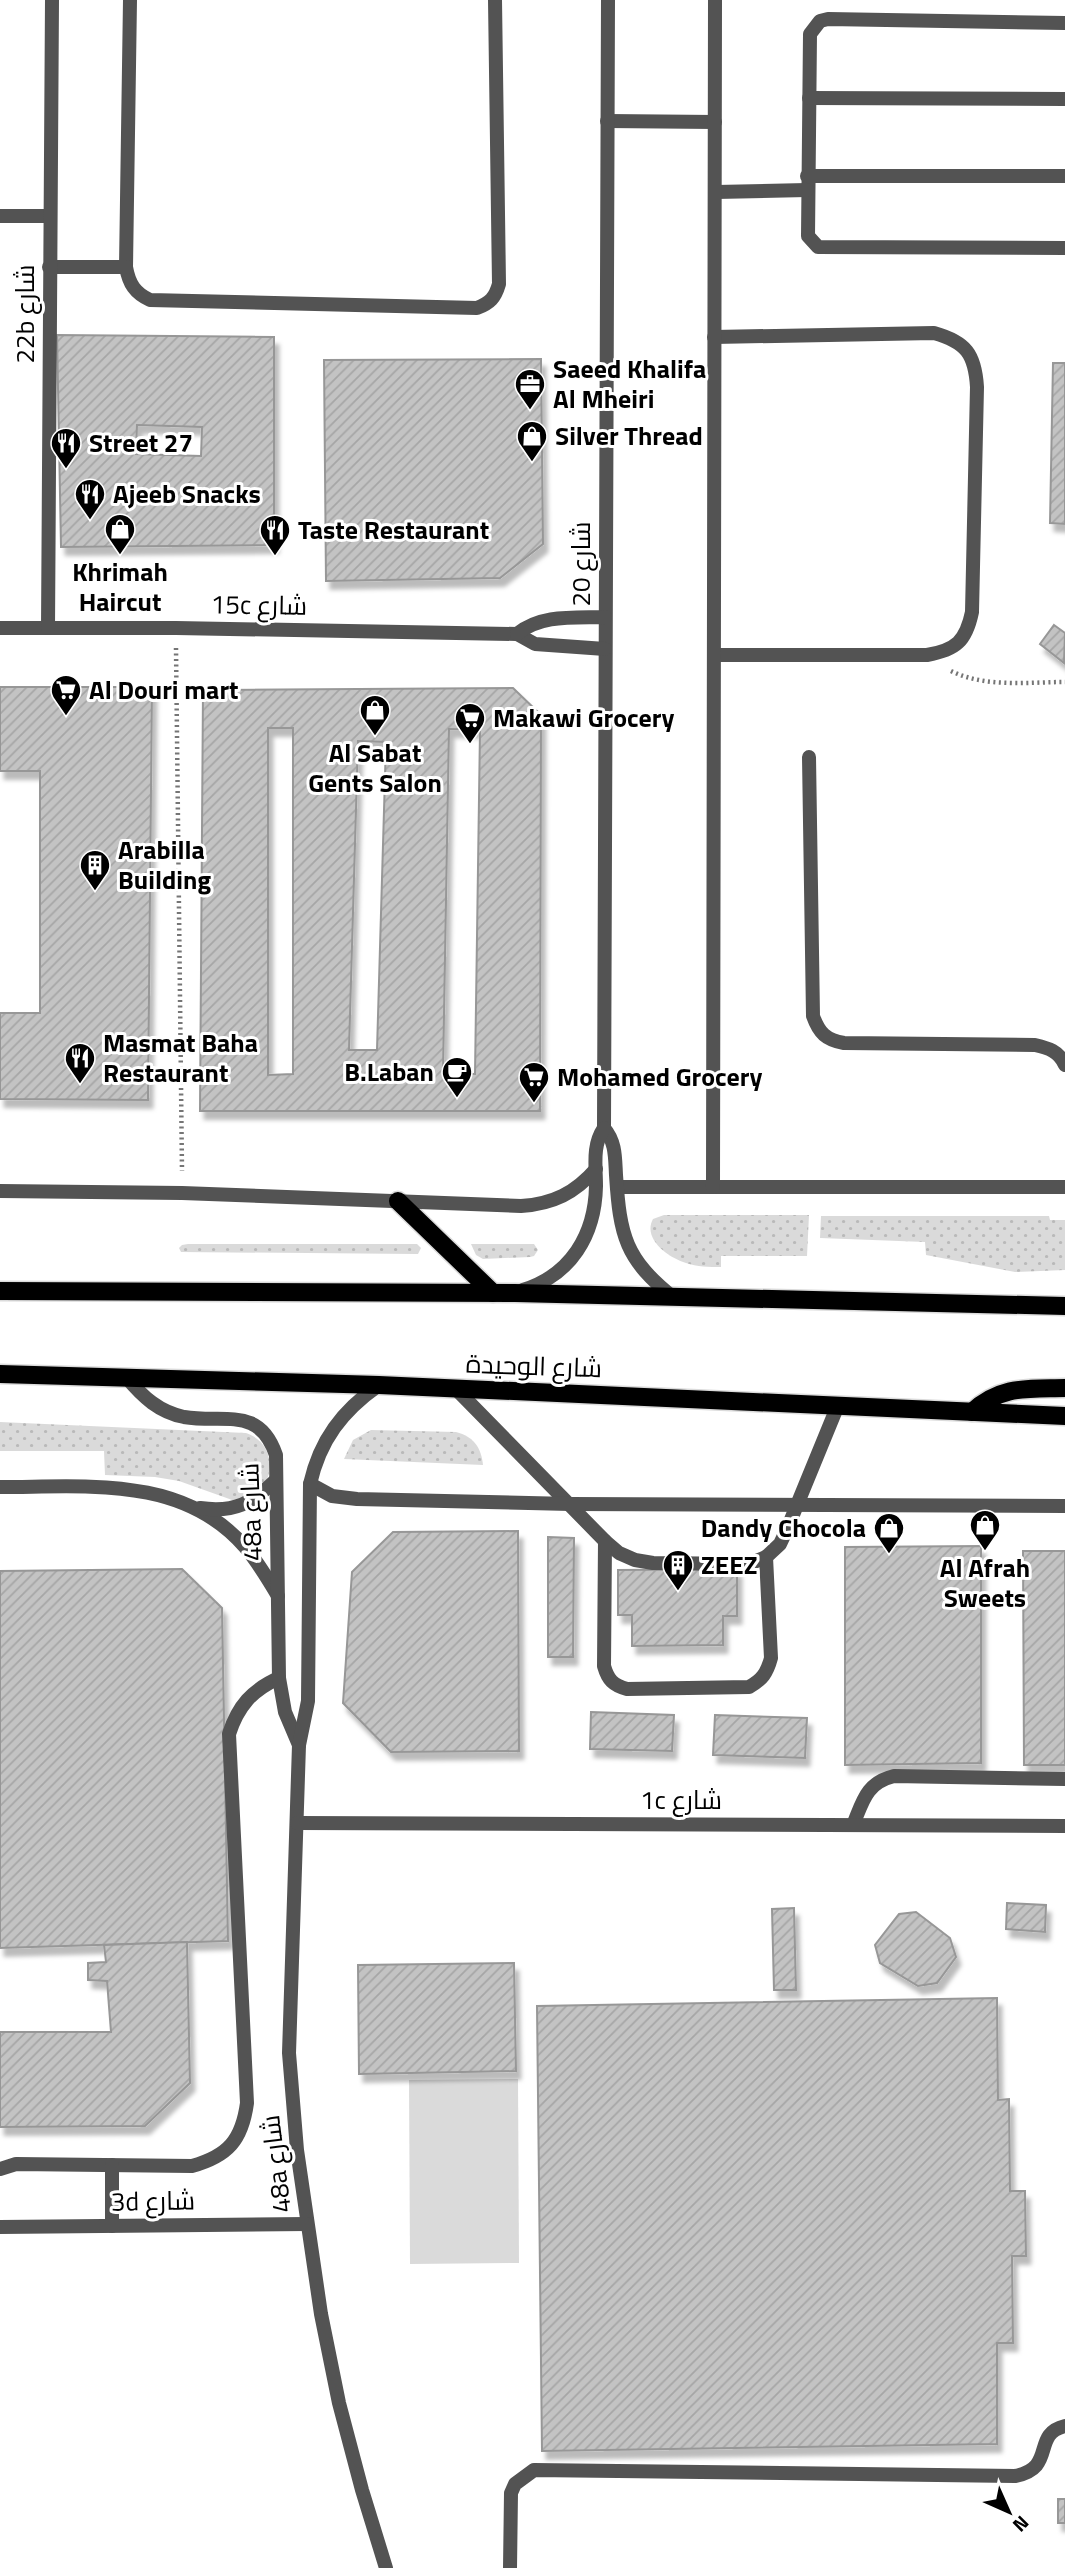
<svg xmlns="http://www.w3.org/2000/svg" width="1065" height="2568" font-family="'Titillium Web',Cairo,sans-serif">
	<style>
		.green { fill: url(#green-dots) }
		.pitch { fill: #dadada }
		.building { fill: url(#building-hatch); stroke: #979797; stroke-width: 2; fill-rule: evenodd; filter: url(#shadow) }
		.lines { fill: none; stroke-linecap: round; stroke-linejoin: round }
		.primary-casing { stroke: #dbdbdb; stroke-width: 21 }
		.path { stroke: #757575; stroke-width: 4.5; stroke-dasharray: 2 3.5; stroke-linecap: butt }
		.lane { stroke: #535353; stroke-width: 14 }
		.street { stroke: #535353; stroke-width: 14 }
		.primary { stroke: #000; stroke-width: 18 }
		.labels { text-anchor: middle; stroke-width: 6; stroke-linejoin: round; paint-order: stroke }
		.street-label { font-size: 26px; fill: #000; stroke: #fff }
		.poi-label { font-size: 26px; font-weight: bold; fill: #000; stroke: #fff; text-anchor: start }
	</style>
	<defs>
		<pattern id="green-dots" width="8" height="8" patternUnits="userSpaceOnUse" patternTransform="scale(1.75)"><rect width="8" height="8" fill="#dadada"/><path d="M2 2h.1M6 6h.1" fill="none" stroke="#b9b9b9" stroke-width="1.8" stroke-linecap="round"/></pattern>
		<pattern id="building-hatch" width="6" height="6" patternUnits="userSpaceOnUse" patternTransform="scale(1.75)"><rect width="6" height="6" fill="#c3c3c3"/><path d="M-1 1l2-2M0 6l6-6M5 7l2-2" fill="none" stroke="#a6a6a6"/></pattern>
		<filter id="shadow"><feDropShadow dx="4.5" dy="8" stdDeviation="2" flood-color="#0004"/></filter>
	</defs>
	<rect width="100%" height="100%" fill="#fff"/>
	<!-- green -->
	<g class="green">
		<path d="M664,1215H809L807,1256H721V1267C709,1267 697,1267 686,1263C669,1258 642,1239 653,1219Z"/>
		<polygon points="821,1216 1049,1216 1050,1220 1065,1220 1065,1270 1015,1272 926,1255 925,1242 820,1238"/>
		<polygon points="188,1244 417,1244 421,1248 418,1254 415,1254 181,1252 179,1248 182,1245"/>
		<polygon points="471,1244 534,1244 538,1250 534,1256 530,1257 483,1259 476,1255"/>
		<path d="M0,1422L246,1433C272,1442 276,1470 261,1491L235,1501L179,1481L155,1477L105,1475L104,1451H0Z"/>
		<path d="M371,1430L456,1432C474,1437 481,1447 483,1465L344,1459L353,1440Z"/>
	</g>
	<!-- pitch -->
	<polygon class="pitch" points="518,2079 519,2263 410,2264 409,2080"/>
	<!-- building -->
	<g class="building">
		<path d="M57,335L274,337V545L61,547ZM137,425L202,427L201,456L136,454Z"/>
		<polygon points="541,359 543,544 500,578 326,581 324,360"/>
		<polygon points="1053,363 1065,363 1065,524 1050,523"/>
		<polygon points="1054,625 1065,633 1064,663 1040,644"/>
		<polygon points="0,687 152,687 148,1100 0,1099 0,1013 40,1013 40,771 0,771"/>
		<path d="M513,688L541,715L540,1111H200L203,690ZM268,728H293V1074L268,1075ZM449,729L480,730L475,1074L443,1073ZM358,741L386,742L377,1050H349Z"/>
		<polygon points="518,1531 519,1751 391,1752 343,1703 352,1572 393,1532"/>
		<polygon points="548,1537 574,1538 573,1657 548,1657"/>
		<polygon points="981,1546 981,1763 845,1765 845,1547"/>
		<polygon points="1023,1551 1065,1551 1065,1765 1024,1765"/>
		<polygon points="182,1569 222,1608 228,1941 0,1948 0,1571"/>
		<polygon points="737,1569 737,1616 723,1616 723,1645 632,1646 632,1615 618,1615 618,1570"/>
		<polygon points="591,1712 674,1715 672,1751 590,1749"/>
		<polygon points="715,1715 807,1718 805,1758 713,1755"/>
		<polygon points="1007,1903 1046,1905 1045,1932 1006,1929"/>
		<polygon points="794,1908 796,1990 774,1990 772,1909"/>
		<polygon points="916,1912 950,1938 956,1957 937,1983 918,1986 880,1963 875,1945 899,1914"/>
		<polygon points="187,1942 190,2083 145,2126 0,2127 0,2032 111,2032 107,1981 88,1980 88,1963 106,1962 104,1945"/>
		<polygon points="514,1963 516,2071 359,2074 358,1965"/>
		<polygon points="997,1998 998,2100 1009,2099 1010,2191 1025,2191 1026,2256 1012,2256 1013,2343 997,2343 997,2444 542,2451 537,2006"/>
		<rect x="1058" y="2499" width="7" height="24"/>
	</g>
	<g class="lines">
		<!-- primary casing -->
		<g class="primary-casing">
			<g id="primary">
				<polyline points="398,1201 493,1293"/>
				<polyline points="0,1291 515,1293 1065,1306"/>
				<polyline points="0,1374 379,1385 1065,1416"/>
				<path d="M972,1412C1001,1385 1028,1389 1065,1388"/>
			</g>
		</g>
		<!-- path -->
		<g class="path">
			<polyline points="176,648 182,1171"/>
			<path d="M951,671C986,688 1027,682 1065,682"/>
		</g>
		<!-- lane -->
		<g class="lane">
			<path d="M130,0L126,267C129,284 135,293 150,300L477,308C490,303 495,298 499,284L495,0"/>
			<polyline points="1065,23 828,19 820,21 810,34 808,236 818,247 1065,248"/>
			<polyline points="809,98 1065,99"/>
			<polyline points="607,121 715,122"/>
			<polyline points="807,176 1065,176"/>
			<polyline points="716,192 807,190"/>
			<polyline points="0,216 49,216"/>
			<polyline points="49,267 126,267"/>
			<path d="M714,337L934,333C966,342 975,354 977,387L972,612C966,641 956,650 927,655H714"/>
			<path d="M809,757L813,1016C819,1033 826,1040 844,1043L1035,1045C1048,1048 1059,1051 1065,1065"/>
			<polyline points="617,1187 1065,1187"/>
			<polyline points="713,1187 715,0"/>
			<path d="M0,1191L182,1193L521,1206C553,1204 575,1193 596,1169"/>
			<polyline points="457,1390 605,1541 619,1553 635,1560 653,1563 749,1564 766,1557 780,1544 788,1527 838,1405"/>
			<polyline points="310,1484 332,1496 357,1499 570,1504 1065,1506"/>
			<path d="M0,1487C86,1487 183,1475 245,1547C258,1562 268,1579 278,1596"/>
			<path d="M200,1508C235,1513 252,1503 276,1480"/>
			<path d="M605,1541L604,1666C608,1680 613,1685 627,1689L749,1687C762,1680 767,1673 771,1658L766,1557"/>
			<path d="M853,1825C863,1801 866,1783 894,1776L1065,1779"/>
			<path d="M0,2169L16,2164L192,2166C228,2156 242,2140 247,2103L229,1734C238,1706 252,1690 279,1678"/>
			<polyline points="112,2226 112,2165"/>
			<path d="M510,2568L511,2493L515,2484L534,2470L1015,2476C1057,2468 1031,2434 1065,2426"/>
		</g>
		<!-- street -->
		<g class="street">
			<path d="M608,0L604,1128C616,1142 615,1158 616,1175C620,1236 625,1259 674,1298"/>
			<polyline points="0,628 176,628 517,634 535,644 605,649"/>
			<polyline points="48,628 52,0"/>
			<path d="M517,634C541,614 575,618 605,617"/>
			<path d="M523,1290C571,1275 595,1235 596,1186C596,1165 592,1146 604,1128"/>
			<path d="M127,1378C143,1397 159,1412 184,1417C224,1424 259,1405 276,1455L279,1678L285,1712L299,1745"/>
			<path d="M379,1385C342,1411 320,1440 310,1484L308,1701L299,1745L289,2053L297,2150L321,2314L339,2403L362,2490L386,2568"/>
			<polyline points="297,1823 1065,1826"/>
			<polyline points="0,2227 307,2224"/>
		</g>
		<!-- primary -->
		<use href="#primary" class="primary"/>
	</g>
	<!-- icons -->
	<defs>
		<g id="office-pin" transform="scale(1.575)"><path d="M0 17L-7.5 6A9.5 9.5 0 1 1 7.5 6Z" fill="#000" stroke="#fff"/><path d="M-6-3h4V-5.5h4V-3h4V5H-6ZM-1-4.5V-3h2v-1.5ZM-6 0V1H6V0Z" fill="#fff"/></g>
		<g id="shop-pin" transform="scale(1.575)"><path d="M0 17L-7.5 6A9.5 9.5 0 1 1 7.5 6Z" fill="#000" stroke="#fff"/><path d="M-5-2.5h2.3a2.7 3.5 0 0 1 5.4 0H5L5.5 6h-11ZM-1.5-2.5h3a1.5 2.3 0 0 0-3 0Z" fill="#fff"/></g>
		<g id="restaurant-pin" transform="scale(1.575)"><path d="M0 17L-7.5 6A9.5 9.5 0 1 1 7.5 6Z" fill="#000" stroke="#fff"/><path d="M-5-6h1v4h1v-4h1v4h1v-4h1v5L-1.5 .5V6h-2V.5L-5-1ZM5-6V6H3V1.5H1.5Q1.5-4 5-6Z" fill="#fff"/></g>
		<g id="supermarket-pin" transform="scale(1.575)"><path d="M0 17L-7.5 6A9.5 9.5 0 1 1 7.5 6Z" fill="#000" stroke="#fff"/><path d="M-6-5.5h2.5l.6 2H6L4.5 2H-2.5L-4.4-4H-6ZM-1.5 3.2a1.3 1.3 0 1 0 .1 0ZM3 3.2a1.3 1.3 0 1 0 .1 0Z" fill="#fff"/></g>
		<g id="building-pin" transform="scale(1.575)"><path d="M0 17L-7.5 6A9.5 9.5 0 1 1 7.5 6Z" fill="#000" stroke="#fff"/><path d="M-4-6H4V6H1V3H-1V6H-4ZM-2.5-4.3h1.7v1.8h-1.7ZM.8-4.3h1.7v1.8H.8ZM-2.5-1h1.7V.8h-1.7ZM.8-1h1.7V.8H.8Z" fill="#fff"/></g>
		<g id="cafe-pin" transform="scale(1.575)"><path d="M0 17L-7.5 6A9.5 9.5 0 1 1 7.5 6Z" fill="#000" stroke="#fff"/><path d="M-5.5-4.5H6V0H3Q3 3.5 0 3.5H-2.5Q-5.5 3.5-5.5 0ZM3-3.2v2h1.7v-2ZM-6 4.5H4V6H-6Z" fill="#fff"/></g>
	</defs>
	<g fill-rule="evenodd">
		<use href="#office-pin" x="530" y="384"/>
		<use href="#shop-pin" x="532" y="436"/>
		<use href="#restaurant-pin" x="66" y="443"/>
		<use href="#restaurant-pin" x="90" y="494"/>
		<use href="#shop-pin" x="120" y="529"/>
		<use href="#restaurant-pin" x="275" y="530"/>
		<use href="#supermarket-pin" x="66" y="690"/>
		<use href="#shop-pin" x="375" y="710"/>
		<use href="#supermarket-pin" x="470" y="718"/>
		<use href="#building-pin" x="95" y="865"/>
		<use href="#restaurant-pin" x="80" y="1058"/>
		<use href="#cafe-pin" x="457" y="1072"/>
		<use href="#supermarket-pin" x="534" y="1077"/>
		<use href="#shop-pin" x="985" y="1525"/>
		<use href="#shop-pin" x="889" y="1528"/>
		<use href="#building-pin" x="678" y="1565"/>
	</g>
	<g class="labels">
		<!-- street labels -->
		<g class="street-label">
			<text transform="translate(25 314) rotate(-90)" y="9">22b شارع</text>
			<text transform="translate(581 564) rotate(-90)" y="9">شارع 20</text>
			<text transform="translate(259 605) rotate(1)" y="9">15c شارع</text>
			<text transform="translate(534 1366) rotate(2)" y="9">شارع الوحيدة</text>
			<text transform="translate(251 1512) rotate(-92)" y="9">48a شارع</text>
			<text x="681" y="1809">1c شارع</text>
			<text transform="translate(276 2164) rotate(-97)" y="9">48a شارع</text>
			<text transform="translate(153 2201) rotate(-1)" y="9">3d شارع</text>
		</g>
		<!-- poi labels -->
		<g class="poi-label">
			<text x="553" y="378">Saeed Khalifa<tspan x="553" dy="30">Al Mheiri</tspan></text>
			<text x="555" y="445">Silver Thread</text>
			<text x="89" y="452">Street 27</text>
			<text x="113" y="503">Ajeeb Snacks</text>
			<text x="298" y="539">Taste Restaurant</text>
			<text x="120" y="581" text-anchor="middle">Khrimah<tspan x="120" dy="30">Haircut</tspan></text>
			<text x="89" y="699">Al Douri mart</text>
			<text x="493" y="727">Makawi Grocery</text>
			<text x="375" y="762" text-anchor="middle">Al Sabat<tspan x="375" dy="30">Gents Salon</tspan></text>
			<text x="118" y="859">Arabilla<tspan x="118" dy="30">Building</tspan></text>
			<text x="103" y="1052">Masmat Baha<tspan x="103" dy="30">Restaurant</tspan></text>
			<text x="434" y="1081" text-anchor="end">B.Laban</text>
			<text x="557" y="1086">Mohamed Grocery</text>
			<text x="866" y="1537" text-anchor="end">Dandy Chocola</text>
			<text x="701" y="1574">ZEEZ</text>
			<text x="985" y="1577" text-anchor="middle">Al Afrah<tspan x="985" dy="30">Sweets</tspan></text>
		</g>
	</g>
	<!-- north arrow -->
	<g transform="translate(1009 2512) rotate(135)" stroke="#ffffff" stroke-width="5" paint-order="stroke">
	<path d="M0-5L12 26L0 18L-12 26Z" fill="#000000"/>
	<text y="-10" font-size="19" font-weight="bold" text-anchor="middle" fill="#000000">N</text>
	</g>
</svg>
